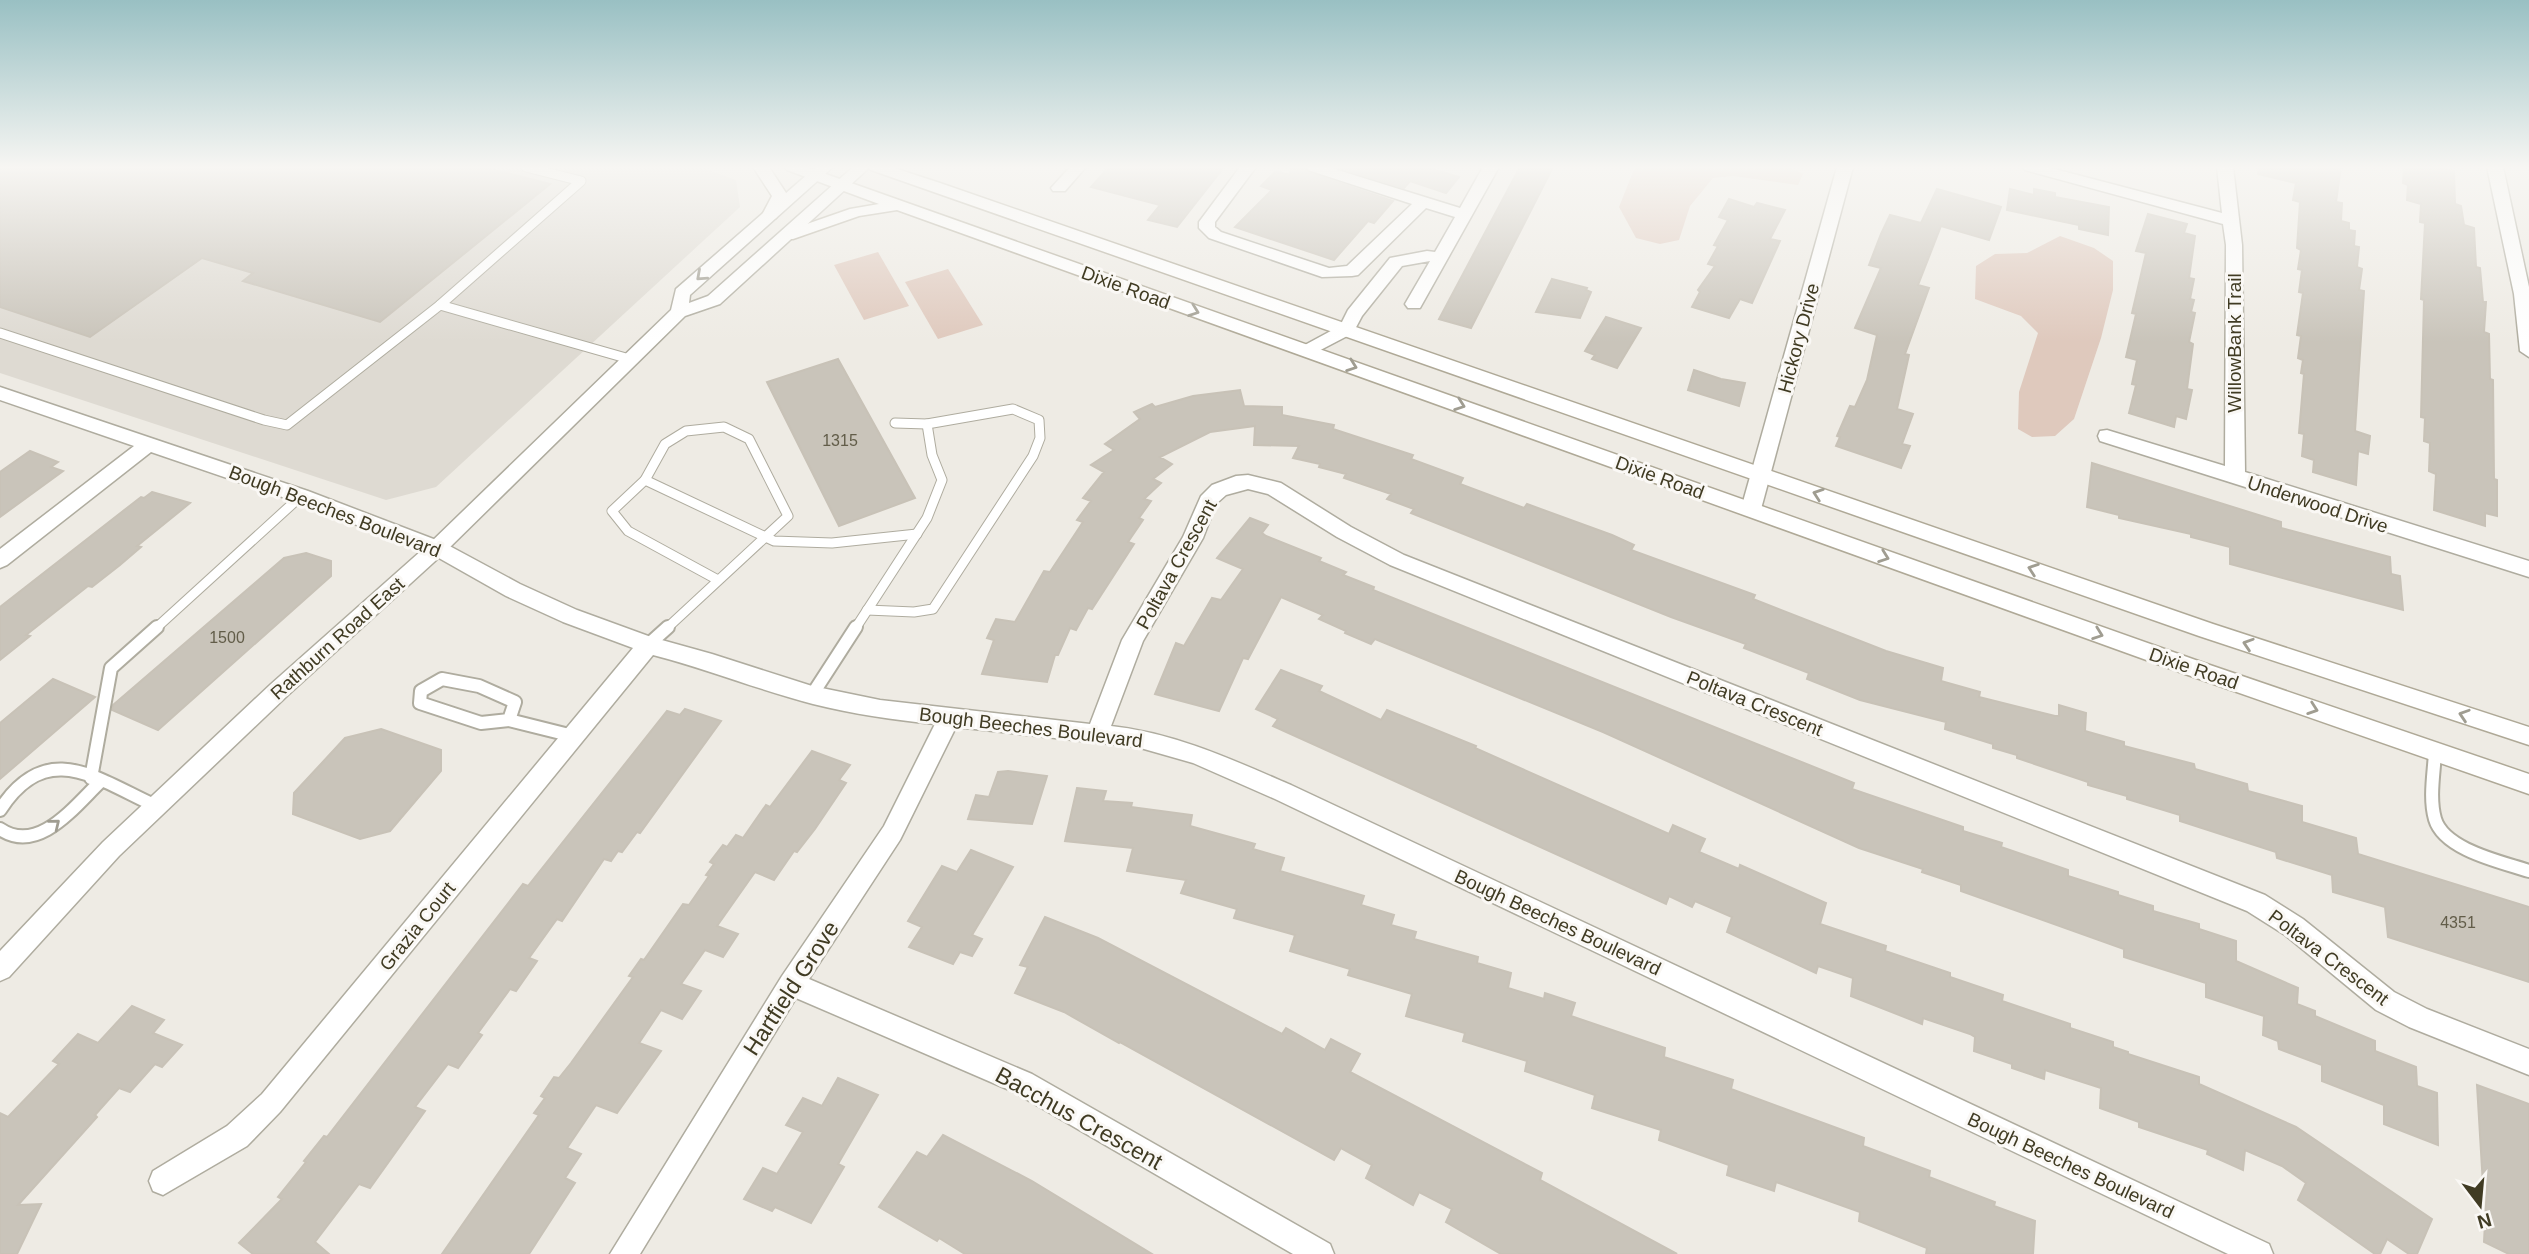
<svg xmlns="http://www.w3.org/2000/svg" width="2529" height="1254" font-family="Arial,sans-serif">
	<style>
		.built { fill: #dedad2 }
		.green { fill: #dfc9bd }
		.building { fill: #c9c4ba; stroke: #c8c2b7; stroke-width: 2 }
		.lines { fill: none; stroke-linecap: round; stroke-linejoin: round }
		.service-far1-casing { stroke: #afac9f; stroke-width: 11 }
		.service-casing { stroke: #afac9f; stroke-width: 16 }
		.minor-casing { stroke: #afac9f; stroke-width: 3 }
		.tertiary-casing { stroke: #afac9f; stroke-width: 3 }
		.secondary-casing { stroke: #afa997; stroke-width: 3 }
		.service-far1 { stroke: #fff; stroke-width: 9 }
		.service { stroke: #fff; stroke-width: 12 }
		.minor { fill: #fff; fill-rule: evenodd }
		.tertiary { fill: #fff; fill-rule: evenodd }
		.secondary { fill: #fff; fill-rule: evenodd }
		.oneway { stroke: #a09d91 }
		.labels { text-anchor: middle; stroke-width: 6; stroke-linejoin: round; paint-order: stroke }
		.number-label { font-size: 16px; fill: #625d49 }
		.street-label { font-size: 19px; fill: #403b23; stroke: #faf8f5 }
		.near-street-label { font-size: 23px; fill: #403b23; stroke: #faf8f5 }
	</style>
	<rect width="100%" height="100%" fill="#eeebe4"/>
	<!-- built -->
	<polygon class="built" points="0,167 701,167 736,180 740,207 436,487 386,500 0,373"/>
	<!-- green -->
	<g class="green">
		<polygon points="1635,167 1789,167 1803,174 1798,185 1733,176 1713,178 1690,206 1679,240 1660,244 1636,238 1619,207"/>
		<polygon points="2060,236 2094,248 2113,261 2113,290 2101,338 2074,419 2055,436 2032,437 2018,429 2019,392 2038,333 2021,316 1975,299 1976,266 1995,254 2027,253"/>
		<polygon points="878,252 909,306 864,320 834,265"/>
		<polygon points="948,269 983,325 938,339 905,282"/>
	</g>
	<!-- building -->
	<g class="building">
		<polygon points="0,167 484,167 550,184 380,322 243,281 253,273 202,258 90,337 0,307"/>
		<polygon points="1109,167 1224,167 1177,227 1148,220 1160,205 1091,187"/>
		<polygon points="1291,167 1302,167 1307,172 1393,201 1374,223 1368,221 1334,260 1235,227 1272,190 1261,186 1276,171 1290,175"/>
		<polygon points="1336,167 1426,167 1459,177 1446,193 1410,181 1404,188"/>
		<polygon points="1520,167 1553,167 1471,328 1439,319"/>
		<polygon points="2259,167 2341,167 2336,202 2342,203 2341,221 2349,223 2349,230 2355,231 2354,246 2359,247 2357,267 2362,269 2359,290 2364,291 2355,431 2370,436 2368,454 2358,451 2356,485 2313,472 2314,460 2302,456 2304,434 2299,433 2304,374 2301,373 2303,360 2298,358 2301,336 2297,335 2303,293 2299,292 2302,270 2298,269 2301,250 2297,248 2300,202 2293,200 2296,183 2258,174"/>
		<polygon points="2404,167 2435,167 2454,171 2455,204 2461,206 2464,225 2474,228 2476,267 2480,268 2483,302 2486,302 2484,332 2489,334 2490,379 2493,380 2494,479 2497,480 2497,516 2485,513 2485,526 2434,510 2436,474 2429,471 2430,443 2424,441 2425,418 2421,417 2424,300 2421,299 2425,223 2420,222 2421,204 2407,200 2408,185 2403,183"/>
		<polygon points="1937,189 2001,207 1989,240 1941,226 1918,285 1929,288 1905,354 1909,355 1897,409 1913,414 1902,444 1910,446 1901,468 1836,446 1840,437 1837,436 1850,406 1855,407 1867,380 1877,335 1855,328 1881,268 1869,265 1881,234 1890,215 1921,223"/>
		<polygon points="2010,189 2034,195 2034,189 2055,193 2055,197 2109,207 2108,235 2079,229 2079,225 2007,210"/>
		<polygon points="1729,199 1754,207 1757,203 1785,210 1770,239 1780,241 1752,303 1740,299 1729,318 1692,307 1700,292 1698,290 1715,266 1708,264 1718,246 1714,245 1728,220 1719,217"/>
		<polygon points="2148,214 2187,224 2184,233 2195,236 2189,278 2194,279 2190,299 2194,300 2191,312 2195,313 2189,342 2193,344 2187,389 2192,390 2186,419 2176,416 2174,427 2129,413 2136,385 2132,384 2137,360 2126,357 2136,314 2132,313 2146,253 2136,251"/>
		<polygon points="1552,279 1587,288 1586,290 1591,292 1580,318 1536,312"/>
		<polygon points="1606,317 1641,328 1617,368 1592,359 1595,355 1585,351"/>
		<polygon points="838,359 915,498 839,526 767,382"/>
		<polygon points="1694,370 1721,379 1745,383 1739,406 1688,390"/>
		<polygon points="1240,390 1244,406 1282,407 1282,415 1334,425 1333,429 1413,455 1411,459 1463,478 1460,484 1524,508 1527,504 1612,535 1634,545 1631,550 1755,595 1753,599 1886,651 1943,668 1941,681 1980,692 1979,697 2055,716 2059,716 2059,705 2086,713 2085,731 2124,742 2124,746 2194,764 2195,769 2247,784 2248,791 2302,806 2302,822 2356,838 2358,854 2529,907 2529,982 2388,937 2385,907 2333,892 2332,875 2277,858 2276,852 2180,821 2180,815 2127,799 2127,796 2088,785 2088,782 2017,758 2017,755 1993,748 1993,744 1945,729 1946,722 1860,700 1807,679 1809,673 1744,648 1746,644 1671,617 1411,513 1414,509 1387,499 1391,494 1344,478 1346,474 1319,467 1320,464 1293,458 1299,446 1254,445 1255,426 1210,432 1160,457 1172,464 1153,479 1161,483 1144,499 1151,501 1139,518 1143,520 1128,542 1134,544 1092,609 1088,608 1076,630 1070,628 1058,655 1055,655 1047,682 982,674 994,640 987,638 996,619 1015,622 1044,571 1050,572 1083,522 1077,520 1091,501 1083,498 1104,472 1091,465 1114,450 1105,444 1140,419 1134,412 1152,404 1155,407 1193,396"/>
		<polygon points="30,451 58,462 51,467 63,471 0,517 0,472"/>
		<polygon points="2092,463 2281,522 2281,528 2390,557 2391,574 2400,576 2403,610 2230,564 2230,547 2191,537 2191,534 2119,518 2119,515 2087,507"/>
		<polygon points="152,492 190,503 137,546 141,547 120,565 92,587 88,586 26,635 30,636 0,660 0,607 141,497 144,498"/>
		<polygon points="1250,518 1268,525 1262,533 1266,536 1321,558 1319,561 1346,572 1343,575 1374,587 1373,590 1854,783 1852,789 1963,827 1963,831 2002,843 2001,847 2068,870 2068,876 2118,892 2118,895 2153,906 2153,911 2199,924 2199,929 2236,941 2236,961 2298,988 2297,1004 2315,1011 2315,1016 2375,1041 2375,1051 2416,1067 2417,1086 2437,1093 2438,1145 2384,1124 2384,1105 2322,1081 2322,1065 2279,1049 2278,1041 2263,1035 2264,1016 2206,997 2206,983 2124,957 2124,949 1961,891 1961,885 1922,872 1923,869 1859,848 1603,732 1375,639 1371,644 1345,633 1346,631 1319,619 1323,615 1281,597 1248,659 1243,658 1219,711 1155,694 1176,643 1184,646 1212,598 1221,600 1243,569 1217,558"/>
		<polygon points="306,553 331,561 331,576 158,730 112,710 113,705 284,558"/>
		<polygon points="1281,670 1322,686 1319,691 1381,720 1387,710 1476,746 1475,748 1669,834 1673,825 1705,839 1699,852 1739,869 1740,865 1826,903 1820,924 1886,946 1885,951 1950,973 1950,977 2003,995 2002,1001 2070,1024 2070,1028 2113,1042 2113,1047 2128,1052 2128,1054 2199,1077 2199,1084 2296,1127 2432,1219 2417,1254 2409,1254 2387,1239 2380,1254 2375,1254 2298,1200 2306,1183 2282,1166 2245,1150 2243,1170 2207,1154 2208,1150 2139,1127 2139,1122 2100,1108 2101,1088 2045,1070 2044,1079 2012,1068 2012,1064 1974,1051 1975,1037 1970,1034 1923,1018 1922,1024 1851,996 1853,978 1818,966 1816,973 1727,932 1732,917 1695,901 1692,907 1669,896 1666,904 1273,726 1278,719 1256,709"/>
		<polygon points="53,679 95,697 0,779 0,723"/>
		<polygon points="685,709 721,721 640,833 637,832 622,852 618,851 611,861 604,859 562,921 557,919 529,958 537,961 516,991 510,989 478,1033 482,1035 458,1068 448,1064 415,1107 425,1111 370,1188 359,1184 315,1242 329,1254 253,1254 239,1243 282,1199 278,1197 306,1162 304,1161 324,1136 327,1137 523,884 528,886 667,711 680,715"/>
		<polygon points="381,729 441,750 441,771 390,831 360,839 293,814 294,793 345,738"/>
		<polygon points="812,751 850,765 839,780 846,783 815,829 797,852 794,851 774,880 755,872 717,926 738,934 723,957 705,950 681,984 701,991 682,1019 661,1010 639,1043 661,1051 617,1113 596,1105 567,1148 581,1154 565,1178 575,1183 529,1254 442,1254 539,1115 534,1113 545,1098 541,1096 554,1077 559,1078 571,1063 633,977 629,976 641,959 644,960 683,904 689,905 709,876 706,875 714,864 710,862 723,845 727,847 736,835 743,838 766,805 770,807"/>
		<polygon points="1008,771 1047,776 1032,824 968,819 976,795 989,797 998,772"/>
		<polygon points="1077,788 1106,791 1103,801 1132,803 1131,807 1192,815 1190,826 1255,844 1253,849 1284,858 1280,871 1364,896 1361,905 1394,915 1391,925 1416,932 1414,939 1478,957 1477,963 1511,973 1508,988 1544,999 1545,993 1575,1003 1571,1016 1665,1048 1664,1057 1733,1080 1731,1089 1864,1138 1863,1146 1930,1171 1929,1177 1995,1202 1994,1206 2035,1221 2033,1254 1926,1254 1927,1248 1859,1221 1860,1212 1776,1182 1774,1191 1727,1175 1729,1165 1659,1140 1661,1130 1592,1108 1595,1095 1525,1071 1527,1061 1463,1041 1465,1033 1406,1016 1412,994 1348,975 1350,969 1290,951 1295,935 1234,918 1237,909 1181,893 1186,880 1127,871 1133,848 1065,841"/>
		<polygon points="971,850 1013,867 972,935 982,939 972,956 960,952 953,964 909,947 922,927 908,921 942,866 957,872"/>
		<polygon points="1045,917 1098,938 1282,1034 1286,1028 1325,1050 1331,1039 1360,1054 1350,1072 1542,1173 1540,1180 1677,1254 1501,1254 1446,1222 1452,1209 1419,1192 1413,1205 1366,1178 1372,1165 1341,1148 1334,1160 1120,1042 1119,1043 1064,1012 1015,993 1028,967 1020,965"/>
		<polygon points="132,1006 164,1020 153,1033 182,1045 162,1067 155,1064 130,1092 119,1088 95,1115 97,1117 18,1205 41,1204 17,1254 0,1254 0,1113 8,1117 59,1064 53,1061 78,1034 98,1043"/>
		<polygon points="838,1078 878,1095 838,1164 844,1167 811,1223 775,1207 772,1211 744,1199 763,1168 777,1174 803,1132 786,1125 803,1098 822,1106"/>
		<polygon points="2477,1085 2529,1104 2529,1254 2509,1254 2484,1242 2487,1186 2483,1185"/>
		<polygon points="943,1135 1032,1181 1152,1254 965,1254 939,1238 937,1241 879,1207 917,1152 927,1157"/>
	</g>
	<g class="lines">
		<!-- service-far1 casing -->
		<g class="service-far1-casing">
			<g id="service-far1">
				<polyline points="440,305 633,360"/>
				<polyline points="0,333 264,420 287,425 440,305 581,181 526,167"/>
				<polyline points="645,480 774,541 832,543 917,534"/>
				<polyline points="867,610 914,612 933,609 1033,456 1040,438 1039,420 1013,409 927,424 895,423"/>
				<polyline points="155,629 301,496"/>
				<polyline points="666,629 788,516 749,439 724,427 686,431 665,444 645,480 612,511 628,531 718,580"/>
				<polyline points="855,629 927,518 942,480 932,455 927,424"/>
			</g>
		</g>
		<!-- service casing -->
		<g class="service-casing">
			<g id="service">
				<polyline points="648,645 668,627"/>
				<polygon points="442,679 479,686 515,702 509,720 481,723 420,703 421,691"/>
				<polyline points="812,695 856,627"/>
				<polyline points="509,720 573,736"/>
				<path d="M2435,752C2434,773 2429,798 2435,819C2444,850 2502,862 2529,871"/>
				<polyline points="91,778 111,668 157,627"/>
				<path d="M0,810C47,737 98,780 156,806"/>
				<path d="M0,829C38,855 74,807 100,782"/>
			</g>
		</g>
		<!-- minor casing -->
		<g class="minor-casing">
			<g id="minor">
				<polygon points="1070,167 1086,167 1065,191 1053,191 1051,188"/>
				<polygon points="1240,167 1256,167 1215,222 1215,227 1221,232 1329,268 1347,266 1412,204 1308,170 1305,167 1328,167 1460,208 1483,167 1499,167 1420,308 1408,308 1405,304 1430,261 1402,266 1362,316 1353,333 1309,356 1300,350 1303,346 1340,326 1348,310 1390,258 1427,251 1435,252 1455,217 1426,208 1358,275 1352,276 1322,277 1209,238 1199,228 1199,222"/>
				<polygon points="1837,167 1853,167 1761,509 1758,514 1744,514 1741,509"/>
				<polygon points="2022,167 2047,167 2222,213 2217,167 2233,167 2242,245 2245,472 2529,561 2529,577 2100,441 2098,436 2100,431 2107,430 2225,466 2226,245 2223,224 2025,170"/>
				<polygon points="2487,167 2503,167 2529,287 2529,357 2520,351 2514,294"/>
				<path d="M0,387L308,491L444,543L520,584L577,610L651,637L712,654L812,686L880,700L1090,724L1122,640L1183,537L1201,496L1212,485L1236,476L1248,475L1281,483L1351,527L1404,555L2265,895L2303,919L2394,992L2427,1009L2529,1049V1075L2409,1027L2376,1010L2285,935L2247,911L1390,565L1337,537L1268,494L1248,489L1226,495L1216,504L1203,538L1143,641L1111,726C1175,733 1233,760 1291,785L2269,1244L2273,1254H2228L1275,799L1193,763L1137,747L956,727L900,840L809,979L1032,1074L1330,1244L1334,1254H1293L1014,1092L796,998L640,1254H610L782,976L884,826L935,724C894,720 853,714 813,704C759,690 707,669 653,655L280,1112L247,1146L163,1195L153,1191L149,1181L153,1171L227,1126L262,1094L633,648L563,622L506,596L430,553L294,501L151,452L7,565L0,568V549L134,446L0,400Z"/>
			</g>
		</g>
		<!-- tertiary casing -->
		<g class="tertiary-casing">
			<polygon id="tertiary" points="816,167 833,167 690,295 689,303 708,296 853,167 870,167 720,304 685,316 444,553 287,696 119,856 9,977 0,981 0,951 103,842 271,684 430,543 671,310 676,289"/>
		</g>
		<!-- secondary casing -->
		<g class="secondary-casing">
			<g id="secondary">
				<polygon points="753,167 769,167 788,196 776,218 770,220 762,215 772,196"/>
				<polygon points="784,167 806,167 2204,663 2529,774 2529,794 2188,675 897,210 859,216 793,239 781,239 779,236 781,233 850,209 879,204 787,170"/>
				<polygon points="868,167 891,167 940,183 2213,624 2529,727 2529,745 2199,636 871,170"/>
			</g>
		</g>
		<!-- service-far1 -->
		<use href="#service-far1" class="service-far1"/>
		<!-- service -->
		<use href="#service" class="service"/>
		<!-- minor -->
		<use href="#minor" class="minor"/>
		<!-- tertiary -->
		<use href="#tertiary" class="tertiary"/>
		<!-- secondary -->
		<use href="#secondary" class="secondary"/>
	</g>
	<!-- one-way arrows -->
	<defs><path id="oneway-chevron" d="M-2-3.5L2.5 0L-2 3.5" fill="none" stroke-width="1.6" stroke-linecap="round" stroke-linejoin="round" transform="scale(1.75)"/></defs>
	<g class="oneway">
		<use href="#oneway-chevron" transform="translate(701 276) rotate(138)"/>
		<use href="#oneway-chevron" transform="translate(1194 311) rotate(20)"/>
		<use href="#oneway-chevron" transform="translate(1352 366) rotate(20)"/>
		<use href="#oneway-chevron" transform="translate(1460 405) rotate(20)"/>
		<use href="#oneway-chevron" transform="translate(1818 494) rotate(-161)"/>
		<use href="#oneway-chevron" transform="translate(1884 557) rotate(20)"/>
		<use href="#oneway-chevron" transform="translate(2033 569) rotate(-161)"/>
		<use href="#oneway-chevron" transform="translate(2098 634) rotate(20)"/>
		<use href="#oneway-chevron" transform="translate(2248 644) rotate(-162)"/>
		<use href="#oneway-chevron" transform="translate(2313 709) rotate(19)"/>
		<use href="#oneway-chevron" transform="translate(2464 715) rotate(-162)"/>
		<use href="#oneway-chevron" transform="translate(55 824) rotate(-39)"/>
	</g>
	<!-- sky -->
	<linearGradient id="sky" x2="0" y2="1"><stop stop-color="#99c0c3"/><stop offset="0.49" stop-color="#f7f6f3"/><stop offset="1" stop-color="#f7f6f3" stop-opacity="0"/></linearGradient>
	<rect width="2529" height="342" fill="url(#sky)"/>
	<g class="labels">
		<!-- number labels -->
		<g class="number-label">
			<text x="840" y="446">1315</text>
			<text x="227" y="643">1500</text>
			<text x="2458" y="928">4351</text>
		</g>
		<!-- street labels -->
		<g class="street-label">
			<text transform="translate(1126 287) rotate(20)" y="7">Dixie Road</text>
			<text transform="translate(1798 338) rotate(-75)" y="7">Hickory Drive</text>
			<text transform="translate(2234 343) rotate(-90)" y="7">WillowBank Trail</text>
			<text transform="translate(1660 477) rotate(20)" y="7">Dixie Road</text>
			<text transform="translate(2318 504) rotate(18)" y="7">Underwood Drive</text>
			<text transform="translate(335 511) rotate(21)" y="7">Bough Beeches Boulevard</text>
			<text transform="translate(1176 564) rotate(-61)" y="7">Poltava Crescent</text>
			<text transform="translate(337 638) rotate(-42)" y="7">Rathburn Road East</text>
			<text transform="translate(2194 668) rotate(19)" y="7">Dixie Road</text>
			<text transform="translate(1755 703) rotate(22)" y="7">Poltava Crescent</text>
			<text transform="translate(1031 727) rotate(7)" y="7">Bough Beeches Boulevard</text>
			<text transform="translate(1558 922) rotate(25)" y="7">Bough Beeches Boulevard</text>
			<text transform="translate(417 926) rotate(-51)" y="7">Grazia Court</text>
			<text transform="translate(2329 957) rotate(37)" y="7">Poltava Crescent</text>
			<text transform="translate(2071 1165) rotate(25)" y="7">Bough Beeches Boulevard</text>
		</g>
		<!-- near-street labels -->
		<g class="near-street-label">
			<text transform="translate(791 988) rotate(-57)" y="8">Hartfield Grove</text>
			<text transform="translate(1079 1118) rotate(29)" y="8">Bacchus Crescent</text>
		</g>
	</g>
	<!-- north arrow -->
	<g transform="translate(2480 1205) rotate(164)" stroke="#faf8f5" stroke-width="5" paint-order="stroke">
	<path d="M0-5L12 26L0 18L-12 26Z" fill="#403b23"/>
	<text y="-10" font-size="19" font-weight="bold" text-anchor="middle" fill="#403b23">N</text>
	</g>
</svg>
